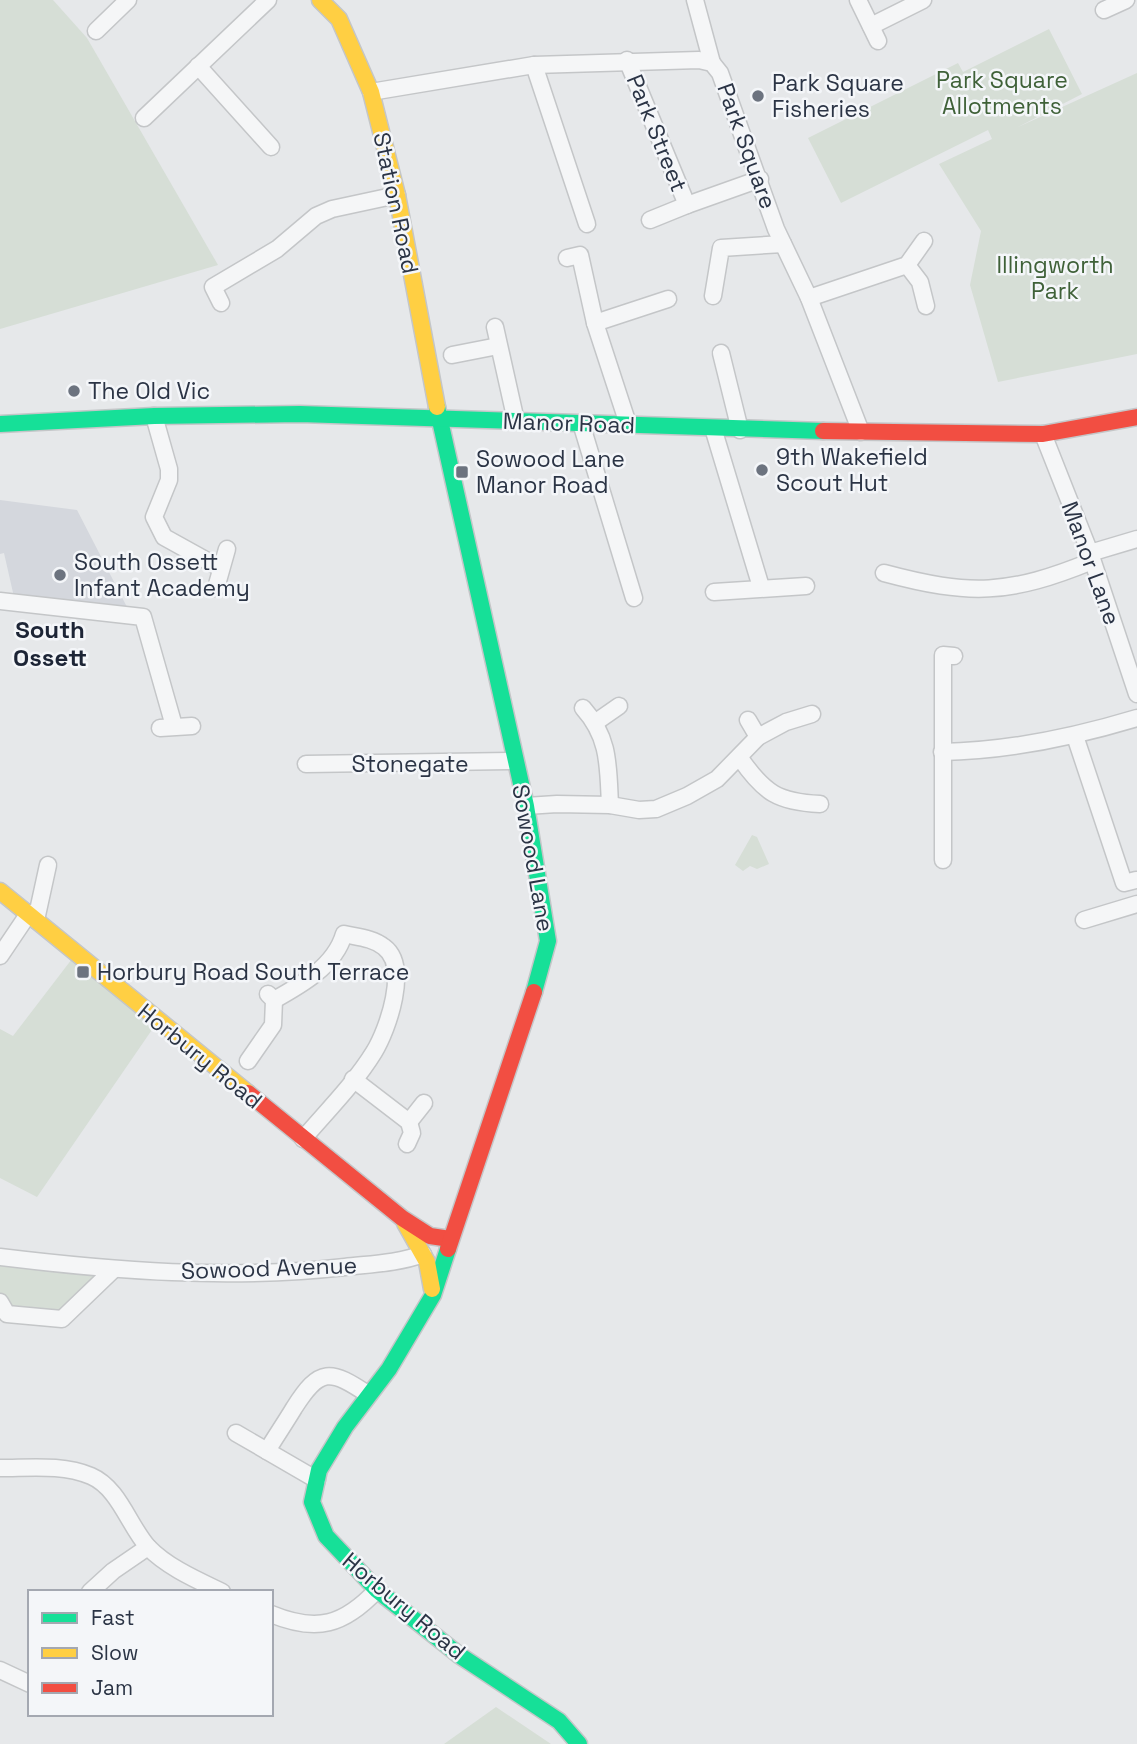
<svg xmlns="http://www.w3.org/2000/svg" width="1137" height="1744" font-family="'Space Grotesk',sans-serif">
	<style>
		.built { fill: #d4d7dd }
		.green { fill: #d6ded6 }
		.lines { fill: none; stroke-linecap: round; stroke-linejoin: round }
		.street-casing { stroke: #c4c6c8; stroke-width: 19 }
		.fast-casing { stroke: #c4c6c8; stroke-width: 19 }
		.slow-casing { stroke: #c4c6c8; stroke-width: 19 }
		.jam-casing { stroke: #c4c6c8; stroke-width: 19 }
		.street { stroke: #f5f6f7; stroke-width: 16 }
		.fast { stroke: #16e098; stroke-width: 16 }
		.slow { stroke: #ffcf43; stroke-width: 16 }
		.jam { stroke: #f24e42; stroke-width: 16 }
		.poi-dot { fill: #6c737f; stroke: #f4f6f9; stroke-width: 2.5 }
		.labels { text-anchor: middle; stroke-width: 5; stroke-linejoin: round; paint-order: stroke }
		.park-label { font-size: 23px; fill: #3f6138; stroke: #f4f6f9 }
		.poi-label { font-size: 23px; fill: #2b3445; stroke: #f4f6f9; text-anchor: start }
		.street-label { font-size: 23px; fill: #2b3445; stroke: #f4f6f9 }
		.neighbourhood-label { font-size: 24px; font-weight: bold; fill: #1d2536; stroke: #f4f6f9 }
	</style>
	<rect width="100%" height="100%" fill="#e6e8ea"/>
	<!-- built -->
	<polygon class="built" points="0,500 77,510 128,609 14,597 4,553 0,554"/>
	<!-- green -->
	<g class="green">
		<polygon points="0,0 53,0 87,38 218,265 0,329"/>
		<polygon points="1049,29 1082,94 1018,127 1137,73 1137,354 998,382 970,285 981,231 939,164 992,139 988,130 841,203 808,138 958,63 963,72"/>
		<polygon points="752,835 757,837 769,864 757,869 750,866 743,871 735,865"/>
		<polygon points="75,955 158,1021 37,1197 0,1178 0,1029 13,1036"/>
		<polygon points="0,1257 113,1270 62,1319 7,1314 0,1302"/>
		<polygon points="496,1707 551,1744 444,1744"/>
	</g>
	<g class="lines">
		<!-- street casing -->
		<g class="street-casing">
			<g id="street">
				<polyline points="695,0 712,63"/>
				<polyline points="858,0 878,41"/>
				<polyline points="1104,10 1126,0"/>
				<polyline points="871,26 923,0"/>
				<polyline points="96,31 128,0"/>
				<polyline points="627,60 687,205 760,179"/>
				<polyline points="534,65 587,224"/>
				<polyline points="198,66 271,147"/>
				<polyline points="371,92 534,65 699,60 712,63 720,73 776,229 809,298 861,432"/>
				<polyline points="144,118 268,0"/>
				<polyline points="650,220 687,205"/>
				<polyline points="567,258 580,255 595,323 628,424"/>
				<polyline points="907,265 920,282 926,306"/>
				<polyline points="713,296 721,248 783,244"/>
				<polyline points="809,298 907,265 924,241"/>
				<polyline points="221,303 213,287 277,249 316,216 332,209 397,195"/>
				<polyline points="595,323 668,299"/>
				<polyline points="495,327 516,421"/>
				<polyline points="721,353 740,430"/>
				<polyline points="452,355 498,346"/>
				<polyline points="154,416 169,469 169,480 154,517 164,537 220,568"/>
				<polyline points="581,423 634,598"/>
				<polyline points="713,428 761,587"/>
				<polyline points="1043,434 1090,553 1137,694"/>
				<polyline points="1090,553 1137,539"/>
				<path d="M884,573C970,596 1009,595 1092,561"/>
				<polyline points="216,588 227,549"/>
				<polyline points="714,592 806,586"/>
				<polyline points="0,601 143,617 174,726"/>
				<path d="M583,708C610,738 608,767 610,805"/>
				<polyline points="748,720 758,737"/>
				<polyline points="596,722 619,706"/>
				<polyline points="160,728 192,726"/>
				<polyline points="1075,736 1124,883 1136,880"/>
				<path d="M942,752C1009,751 1074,737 1137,718"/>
				<path d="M740,758C764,793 778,802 820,804"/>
				<polyline points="306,764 514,761"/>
				<polyline points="526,806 557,804 610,805 639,810 656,809 687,796 717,779 758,737 786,722 812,714"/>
				<polyline points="943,860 943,655 954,656"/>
				<polyline points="36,920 48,865"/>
				<polyline points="1084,920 1137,904"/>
				<polyline points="0,956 29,913"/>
				<path d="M274,1000C301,985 335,966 344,934C357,937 373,938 384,947C410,966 388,1029 374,1052C355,1083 327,1111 303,1139"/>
				<polyline points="248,1061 273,1025 274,1000 268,994"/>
				<polyline points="353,1079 409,1122 424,1103"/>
				<polyline points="407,1144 412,1133 409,1122"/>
				<path d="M0,1257C115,1271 229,1280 345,1267C371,1264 399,1263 423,1254"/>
				<polyline points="0,1302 7,1314 62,1319 113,1270"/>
				<polyline points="236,1433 267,1451"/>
				<path d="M0,1468C30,1468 63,1464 91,1476C119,1488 129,1526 148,1547C167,1567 197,1580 222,1592"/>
				<path d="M317,1480L267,1451C276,1436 285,1423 294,1408C320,1367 330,1369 369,1395"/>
				<polyline points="90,1592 113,1571 148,1547"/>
				<path d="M271,1614C317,1633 344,1625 377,1590"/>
				<polyline points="0,1670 30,1684"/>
			</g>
		</g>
		<!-- fast casing -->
		<g class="fast-casing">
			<g id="fast">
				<polyline points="437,407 526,806 548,941 534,992"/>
				<polyline points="0,424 154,416 300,414 823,431"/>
				<polyline points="448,1249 433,1295 389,1369 345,1427 319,1470 312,1502 326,1536 377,1590 459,1655 559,1721 579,1744"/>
			</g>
		</g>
		<!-- slow casing -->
		<g class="slow-casing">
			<g id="slow">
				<polyline points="320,0 339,19 371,92 397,195 437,407"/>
				<polyline points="0,891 248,1093"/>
				<polyline points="405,1223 427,1262 432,1289"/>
			</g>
		</g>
		<!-- jam casing -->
		<g class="jam-casing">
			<g id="jam">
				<polyline points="823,431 1043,434 1137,417"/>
				<polyline points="248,1093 402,1218 430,1236 450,1239"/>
				<polyline points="448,1249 534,992"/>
			</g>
		</g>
		<!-- street -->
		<use href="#street" class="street"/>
		<!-- fast -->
		<use href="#fast" class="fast"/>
		<!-- slow -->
		<use href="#slow" class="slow"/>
		<!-- jam -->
		<use href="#jam" class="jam"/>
	</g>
	<!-- markers -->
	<g class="poi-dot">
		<circle cx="758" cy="96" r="7"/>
		<circle cx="74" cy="391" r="7"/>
		<circle cx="762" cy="470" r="7"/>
		<rect x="455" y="465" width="14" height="14" rx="3.5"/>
		<circle cx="60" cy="575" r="7"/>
		<rect x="76" y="965" width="14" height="14" rx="3.5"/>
	</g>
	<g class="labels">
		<!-- park labels -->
		<g class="park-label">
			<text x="1002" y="88">Park Square<tspan x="1002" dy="26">Allotments</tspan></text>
			<text x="1055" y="273">Illingworth<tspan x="1055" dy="26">Park</tspan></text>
		</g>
		<!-- poi labels -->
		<g class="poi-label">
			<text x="772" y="91">Park Square<tspan x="772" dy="26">Fisheries</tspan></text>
			<text x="88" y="399">The Old Vic</text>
			<text x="776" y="465">9th Wakefield<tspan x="776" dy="26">Scout Hut</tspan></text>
			<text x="476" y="467">Sowood Lane<tspan x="476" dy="26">Manor Road</tspan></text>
			<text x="74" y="570">South Ossett<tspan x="74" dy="26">Infant Academy</tspan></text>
			<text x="97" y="980">Horbury Road South Terrace</text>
		</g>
		<!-- street labels -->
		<g class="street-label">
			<text transform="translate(657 133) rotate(68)" y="8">Park Street</text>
			<text transform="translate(747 146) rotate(70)" y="8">Park Square</text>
			<text transform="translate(396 203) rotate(78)" y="8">Station Road</text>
			<text transform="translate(569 423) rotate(2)" y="8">Manor Road</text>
			<text transform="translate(1091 563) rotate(70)" y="8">Manor Lane</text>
			<text x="410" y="772">Stonegate</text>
			<text transform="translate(533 858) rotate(80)" y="8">Sowood Lane</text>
			<text transform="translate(200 1056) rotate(39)" y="8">Horbury Road</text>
			<text transform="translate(269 1268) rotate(-2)" y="8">Sowood Avenue</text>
			<text transform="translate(404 1606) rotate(40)" y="8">Horbury Road</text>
		</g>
		<!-- neighbourhood labels -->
		<g class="neighbourhood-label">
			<text x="50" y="638">South<tspan x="50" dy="28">Ossett</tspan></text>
		</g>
	</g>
	<!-- legend -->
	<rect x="28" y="1590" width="245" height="126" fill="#f4f6f9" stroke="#a4a8b1" stroke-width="2"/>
	<rect x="42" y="1613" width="35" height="10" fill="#16e098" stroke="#a4a8b1" stroke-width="2"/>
	<text x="91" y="1625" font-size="21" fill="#2b3445">Fast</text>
	<rect x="42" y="1648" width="35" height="10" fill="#ffcf43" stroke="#a4a8b1" stroke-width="2"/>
	<text x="91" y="1660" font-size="21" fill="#2b3445">Slow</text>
	<rect x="42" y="1683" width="35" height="10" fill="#f24e42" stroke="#a4a8b1" stroke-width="2"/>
	<text x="91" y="1695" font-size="21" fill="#2b3445">Jam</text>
</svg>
